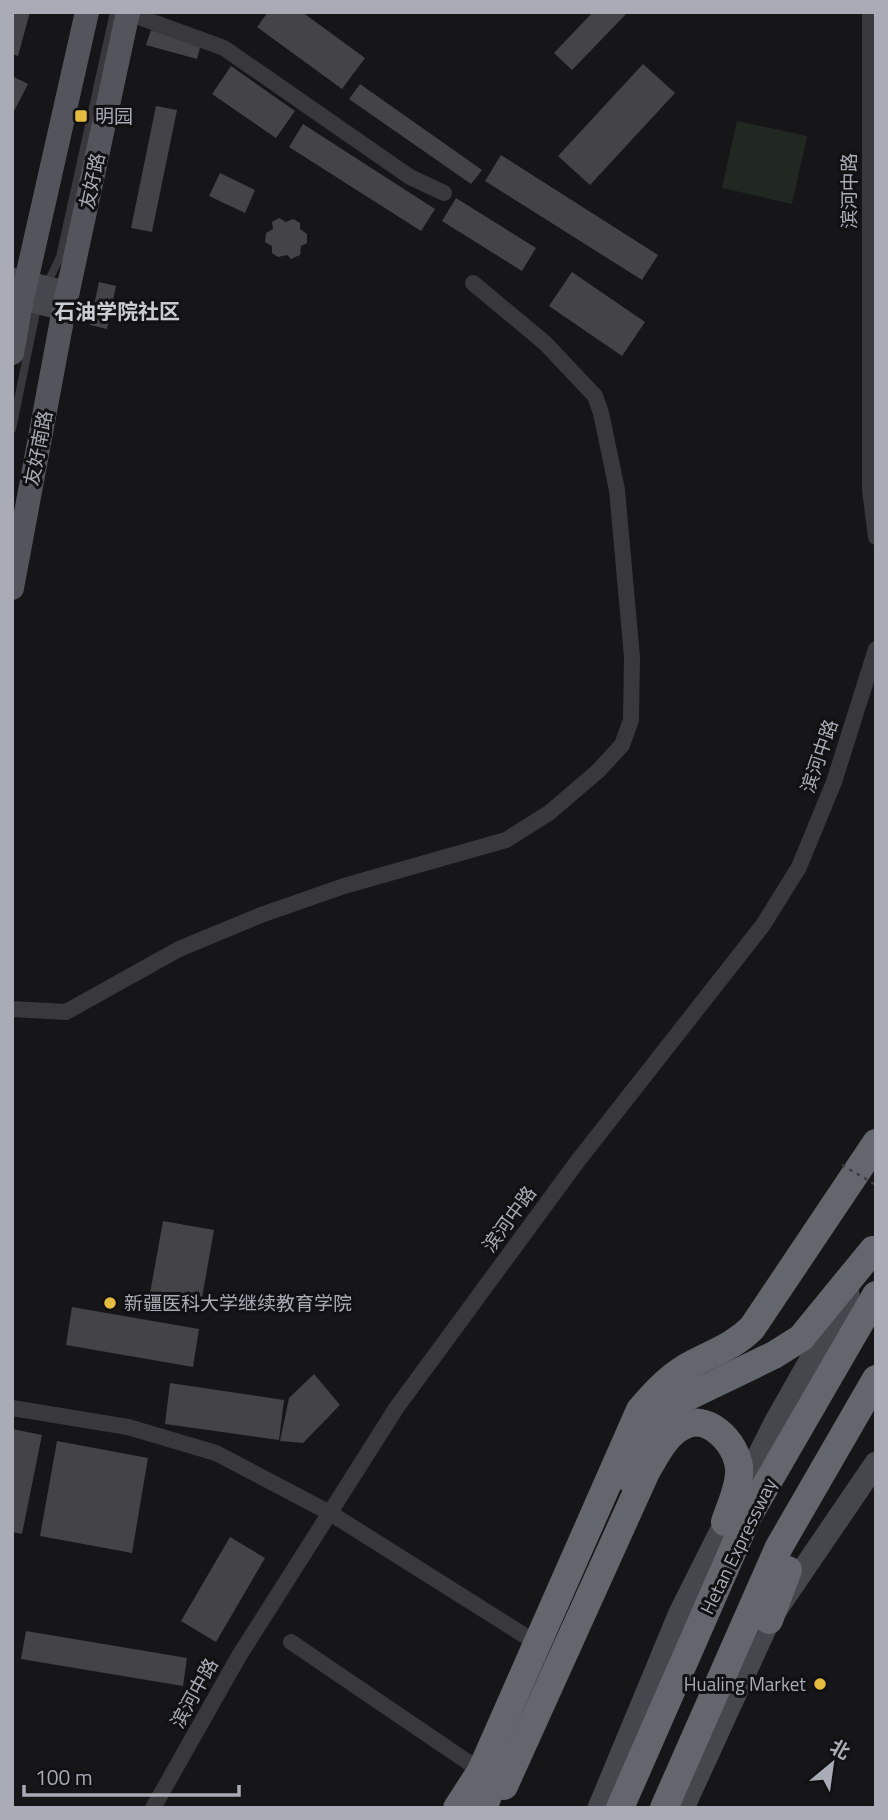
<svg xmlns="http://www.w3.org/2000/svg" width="888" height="1820" font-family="'Titillium Web','Noto Sans SC',sans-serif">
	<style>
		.green { fill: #212822 }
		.building { fill: #434348 }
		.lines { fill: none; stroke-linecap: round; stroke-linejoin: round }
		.lane { stroke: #38383d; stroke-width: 8 }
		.street { stroke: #38383d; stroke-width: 16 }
		.secondary { stroke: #46474d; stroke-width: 23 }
		.primary { stroke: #54555c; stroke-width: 24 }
		.highway { stroke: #64666d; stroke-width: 28 }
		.path-bridge { stroke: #3e3f44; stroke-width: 2.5; stroke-dasharray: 3.5 5; stroke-linecap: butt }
		.poi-dot { fill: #e6bc40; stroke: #111113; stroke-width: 2.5 }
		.labels { text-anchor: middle; stroke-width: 6; stroke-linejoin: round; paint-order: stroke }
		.poi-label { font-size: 19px; fill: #a9acb7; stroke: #111113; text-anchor: start }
		.street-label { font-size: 19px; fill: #a9acb7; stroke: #111113 }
		.neighbourhood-label { font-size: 21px; font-weight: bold; fill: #caccd3; stroke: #111113 }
	</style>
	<rect width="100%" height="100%" fill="#161618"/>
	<!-- green -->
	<polygon class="green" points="737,121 807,136 792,204 722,188"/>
	<!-- building -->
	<g class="building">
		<polygon points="12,12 30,12 18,56 12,54"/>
		<polygon points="268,12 302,12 365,58 342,89 257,27"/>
		<polygon points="593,12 628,12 572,70 554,53"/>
		<polygon points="151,30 201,44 197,59 146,45"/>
		<polygon points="643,64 675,93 590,185 558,156"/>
		<polygon points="231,66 295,111 276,138 212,94"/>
		<polygon points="12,76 28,84 12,115"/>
		<polygon points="360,84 482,170 471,184 349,99"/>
		<polygon points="156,106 177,110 152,232 131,228"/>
		<polygon points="303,124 435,209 421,231 289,147"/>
		<polygon points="501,155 658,255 642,280 485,181"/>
		<polygon points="220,173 255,190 245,213 209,196"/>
		<polygon points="456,198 536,248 522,271 442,221"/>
		<polygon points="279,218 286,222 293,219 300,223 300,229 307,234 307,243 301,246 300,255 291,259 287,255 278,257 272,253 272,246 265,242 266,233 273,229 272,222"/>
		<polygon points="572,272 645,322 622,356 549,306"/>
		<polygon points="99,282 116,286 107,329 90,325"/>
		<polygon points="163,1221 214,1230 200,1309 149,1299"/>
		<polygon points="72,1307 199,1329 193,1367 66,1345"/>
		<polygon points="314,1374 340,1405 303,1443 280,1441 289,1398"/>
		<polygon points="170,1383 284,1400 279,1440 165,1424"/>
		<polygon points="12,1429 42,1435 22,1534 12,1532"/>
		<polygon points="57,1441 148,1458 132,1553 40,1536"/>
		<polygon points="230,1537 265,1558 216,1642 181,1621"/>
		<polygon points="26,1631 187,1658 183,1686 21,1659"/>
	</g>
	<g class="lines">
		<!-- lane -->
		<g class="lane">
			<polyline points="47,284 60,257 114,12"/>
			<polyline points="12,429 38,303"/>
		</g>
		<!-- street -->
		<g class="street">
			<polyline points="870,12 870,490 876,537"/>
			<polyline points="128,13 224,48 410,177 444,193"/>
			<polyline points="12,1009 66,1012 179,949 261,915 344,886 506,840 549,813 598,771 622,745 631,720 632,657 617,490 601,413 595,396 545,343 473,283"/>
			<polyline points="12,1408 128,1427 216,1453 330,1513 538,1644"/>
			<polyline points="291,1642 481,1771"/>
			<polyline points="153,1808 239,1656 397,1407 577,1162 763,925 799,867 834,782 876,649"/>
		</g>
		<!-- secondary -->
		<g class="secondary">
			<polyline points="12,279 68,293"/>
			<polyline points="12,296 64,309"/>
			<polyline points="599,1808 680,1613 775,1423 848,1294"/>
			<polyline points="683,1808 769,1620 876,1463"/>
		</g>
		<!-- primary -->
		<g class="primary">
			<polyline points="12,353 22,299 87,12"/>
			<polyline points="12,588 64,309 128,12"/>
		</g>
		<!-- highway -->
		<g class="highway">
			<polyline points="629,1478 658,1422 681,1400 774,1355 801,1338 873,1250"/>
			<polyline points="769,1620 788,1570"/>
			<path d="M504,1786L646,1472C656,1455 665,1435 683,1426C710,1411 742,1449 739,1474C738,1490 730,1507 725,1522"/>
			<path d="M457,1808L481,1771L640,1410C656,1391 672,1374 694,1363C715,1352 735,1345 752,1328L876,1143"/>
			<polyline points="483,1808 502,1761"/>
			<polyline points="620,1808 747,1518 876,1295"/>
			<polyline points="664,1808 779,1547 876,1379"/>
		</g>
		<!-- path-bridge -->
		<polyline class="path-bridge" points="842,1165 876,1185"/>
	</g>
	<!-- markers -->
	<g class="poi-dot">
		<rect x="74" y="109" width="14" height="14" rx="3.5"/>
		<circle cx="110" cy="1303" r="7"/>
		<circle cx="820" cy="1684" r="7"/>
	</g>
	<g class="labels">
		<!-- poi labels -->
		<g class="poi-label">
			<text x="95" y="123">明园</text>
			<text x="124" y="1310">新疆医科大学继续教育学院</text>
			<text x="806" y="1691" text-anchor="end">Hualing Market</text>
		</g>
		<!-- street labels -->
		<g class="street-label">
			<text transform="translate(92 181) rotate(-78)" y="7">友好路</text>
			<text transform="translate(849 191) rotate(-90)" y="7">滨河中路</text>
			<text transform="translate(38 448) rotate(-79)" y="7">友好南路</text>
			<text transform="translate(819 756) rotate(-71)" y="7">滨河中路</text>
			<text transform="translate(509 1219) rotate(-54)" y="7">滨河中路</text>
			<text transform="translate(738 1546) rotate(-64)" y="7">Hetan Expressway</text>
			<text transform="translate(194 1693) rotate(-61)" y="7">滨河中路</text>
		</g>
		<!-- neighbourhood labels -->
		<g class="neighbourhood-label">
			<text x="117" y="319">石油学院社区</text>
		</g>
	</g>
	<!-- border -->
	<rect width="888" height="1820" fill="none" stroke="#a9acb7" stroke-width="28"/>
	<!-- north arrow -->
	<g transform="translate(832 1764) rotate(29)" stroke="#111113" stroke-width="5" paint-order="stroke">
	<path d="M0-5L12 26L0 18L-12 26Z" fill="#a9acb7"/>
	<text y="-10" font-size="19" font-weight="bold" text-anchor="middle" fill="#a9acb7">北</text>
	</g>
	<!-- scale -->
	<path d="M24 1785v10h215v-10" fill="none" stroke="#a9acb7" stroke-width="3.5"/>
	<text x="35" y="1785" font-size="21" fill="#a9acb7" stroke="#111113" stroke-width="5" paint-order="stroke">100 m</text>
</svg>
